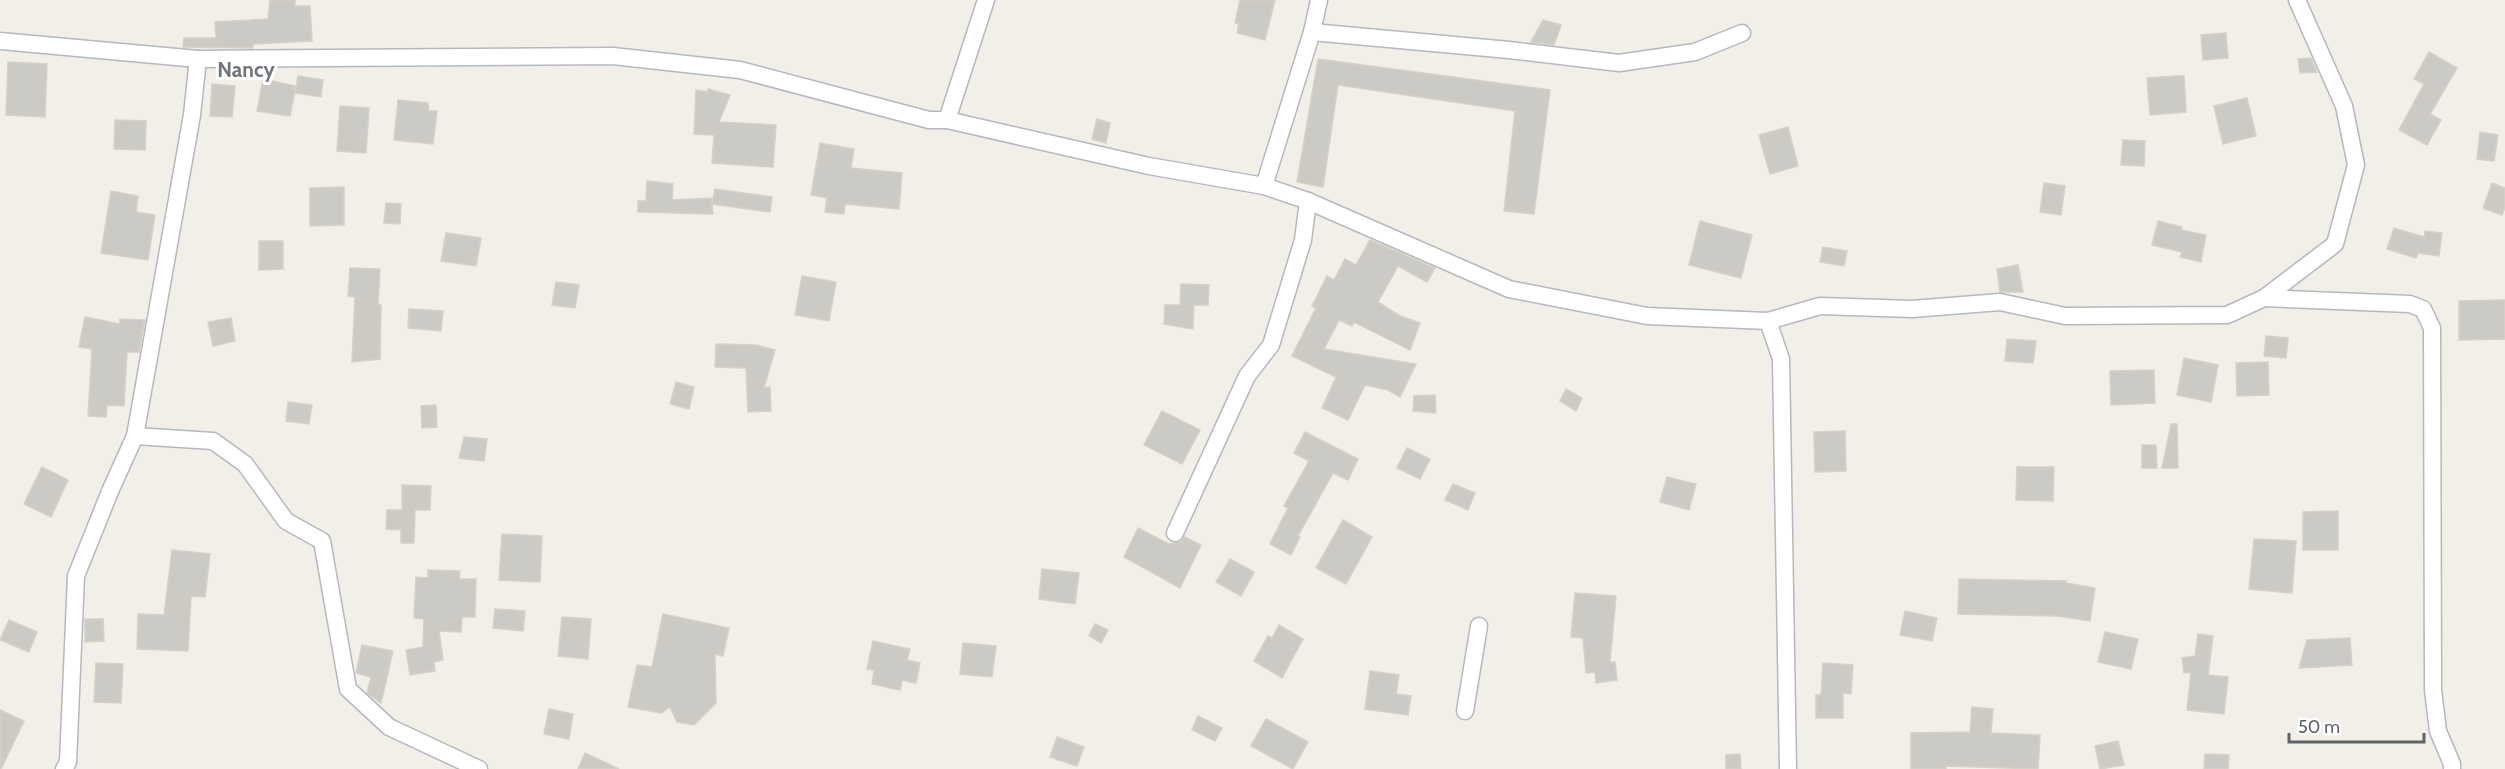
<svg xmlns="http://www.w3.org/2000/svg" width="2505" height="769" font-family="Cabin,sans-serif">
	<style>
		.building { fill: #cccac5; stroke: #d6d1c6; stroke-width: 1.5 }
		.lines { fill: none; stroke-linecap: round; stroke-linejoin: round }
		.street-casing { stroke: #b5b8bc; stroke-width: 19 }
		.street { stroke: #fff; stroke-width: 16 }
		.labels { text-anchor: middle; stroke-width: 6; stroke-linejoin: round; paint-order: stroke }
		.neighbourhood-label { font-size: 21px; font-weight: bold; fill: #70757a; stroke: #fff }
	</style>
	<rect width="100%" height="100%" fill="#f1efe8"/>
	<!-- building -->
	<g class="building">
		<polygon points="270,0 295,0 295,6 310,6 312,41 253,44 253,48 183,47 184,38 216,38 215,22 268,19"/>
		<polygon points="1240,0 1275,0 1265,40 1237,33 1239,24 1235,23"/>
		<polygon points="1543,20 1561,25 1554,45 1531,42"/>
		<polygon points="2226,33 2228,58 2203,60 2201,35"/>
		<polygon points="2429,52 2457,68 2430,114 2441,120 2427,145 2399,130 2424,84 2414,79"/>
		<polygon points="2311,58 2317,72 2300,73 2298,59"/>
		<polygon points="1318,59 1550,90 1534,214 1504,211 1515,111 1338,85 1323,187 1297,182"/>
		<polygon points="8,62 47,64 45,117 6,115"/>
		<polygon points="298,76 323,80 321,97 295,93"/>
		<polygon points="2177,76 2184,76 2186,112 2150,115 2147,78"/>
		<polygon points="263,79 296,86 290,116 257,111"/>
		<polygon points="212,84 235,86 232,117 210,116"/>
		<polygon points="708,89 730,95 719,122 776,125 773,167 712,163 714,135 694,134 696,90 708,92"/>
		<polygon points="2247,98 2256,136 2223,144 2214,106"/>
		<polygon points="398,100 428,103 429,111 437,111 433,144 394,140"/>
		<polygon points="340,106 369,108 366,153 337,151"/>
		<polygon points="1097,119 1110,123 1106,143 1092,139"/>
		<polygon points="115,120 146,121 145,150 114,149"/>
		<polygon points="1788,127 1798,166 1770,174 1759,135"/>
		<polygon points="2480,132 2498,135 2494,161 2477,159"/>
		<polygon points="2123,140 2145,141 2144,166 2121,165"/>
		<polygon points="820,143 854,149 851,168 902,173 899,209 845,204 844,214 825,212 827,198 811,195"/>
		<polygon points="647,181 673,184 672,200 712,198 712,204 715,189 772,197 770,212 712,204 713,214 638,212 638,201 646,201"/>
		<polygon points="2044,183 2065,186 2061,215 2040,212"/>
		<polygon points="2492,183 2505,188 2505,207 2502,215 2483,208"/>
		<polygon points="344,187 344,225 310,226 310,188"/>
		<polygon points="111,191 138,196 136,212 155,215 148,260 101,253"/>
		<polygon points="386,203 401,204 400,224 384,223"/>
		<polygon points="1700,221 1752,235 1741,278 1689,265"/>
		<polygon points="2158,221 2182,227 2181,230 2206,235 2201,262 2180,257 2182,252 2152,245"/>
		<polygon points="2394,228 2424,237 2425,231 2442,233 2439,256 2418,253 2416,258 2387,249"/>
		<polygon points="446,233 481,238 476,266 441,261"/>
		<polygon points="1370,240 1435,268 1427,282 1398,266 1378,302 1400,316 1420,323 1410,350 1354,322 1352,326 1339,320 1324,349 1416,364 1400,397 1388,390 1365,385 1348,420 1322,408 1336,377 1292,356 1316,308 1312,306 1327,276 1334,280 1345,259 1356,265"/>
		<polygon points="259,241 283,241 283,269 259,270"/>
		<polygon points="1823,247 1847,251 1844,266 1820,262"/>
		<polygon points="2018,265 2023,292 2000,292 1997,269"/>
		<polygon points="350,268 380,269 378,305 381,305 380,359 352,362 355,297 348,296"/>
		<polygon points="802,276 836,282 829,321 795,315"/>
		<polygon points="556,282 579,285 575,308 552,305"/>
		<polygon points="1181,284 1209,285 1208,305 1194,305 1193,329 1164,324 1165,305 1180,305"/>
		<polygon points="2505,300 2505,339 2459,340 2459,301"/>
		<polygon points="409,309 443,311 441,331 408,328"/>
		<polygon points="85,317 120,324 120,319 145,320 139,352 127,352 124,406 107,405 106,417 88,416 92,349 79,347"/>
		<polygon points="231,318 235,341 213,346 208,322"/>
		<polygon points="2266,336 2288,338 2286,358 2264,356"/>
		<polygon points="2007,339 2036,341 2033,363 2005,361"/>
		<polygon points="716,344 756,345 775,350 764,388 770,387 771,411 748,412 746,368 715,367"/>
		<polygon points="2184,358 2218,365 2211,402 2177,395"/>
		<polygon points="2268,362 2269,395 2237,396 2236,363"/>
		<polygon points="2154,370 2155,403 2111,405 2110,371"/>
		<polygon points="676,382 694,387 689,409 670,404"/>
		<polygon points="1566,389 1582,398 1576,411 1560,401"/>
		<polygon points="1435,395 1436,413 1413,411 1414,396"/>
		<polygon points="288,402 312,405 309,424 286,421"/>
		<polygon points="436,405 437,427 422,428 421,406"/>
		<polygon points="1162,411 1200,430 1182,464 1144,445"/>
		<polygon points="2171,424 2177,424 2178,468 2162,468"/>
		<polygon points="1845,431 1846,471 1815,472 1814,432"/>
		<polygon points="1305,432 1358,459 1348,480 1333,473 1298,536 1300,537 1291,555 1270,544 1288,508 1284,506 1309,461 1294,453"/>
		<polygon points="464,437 487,439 484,461 459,458"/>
		<polygon points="2142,445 2156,445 2157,468 2142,468"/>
		<polygon points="1407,448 1430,459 1420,479 1397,468"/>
		<polygon points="42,467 68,480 51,517 24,504"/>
		<polygon points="2017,467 2054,467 2053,501 2016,500"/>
		<polygon points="1667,477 1696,484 1689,510 1660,502"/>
		<polygon points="1453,484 1475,493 1468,510 1445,500"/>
		<polygon points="402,485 431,486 430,510 415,510 414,543 401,543 401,530 386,529 387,510 402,510"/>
		<polygon points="2338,511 2338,550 2303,550 2303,512"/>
		<polygon points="1343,520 1372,537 1346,584 1316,568"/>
		<polygon points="1138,528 1169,544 1181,542 1185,537 1201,545 1180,588 1124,557"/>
		<polygon points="502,534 542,536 540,582 499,580"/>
		<polygon points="2254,539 2296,541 2292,593 2249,589"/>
		<polygon points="172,550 210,554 205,597 191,596 188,651 137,649 138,614 164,615"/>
		<polygon points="1230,559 1254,572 1241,596 1216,582"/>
		<polygon points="1042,569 1079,573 1075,604 1039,599"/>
		<polygon points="428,570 460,571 459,579 476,579 475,617 462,617 461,632 439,631 443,660 434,662 435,671 410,675 406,650 423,647 424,619 414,618 416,577 428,578"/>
		<polygon points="1959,579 2066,581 2066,583 2095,588 2090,621 2058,616 1958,614"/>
		<polygon points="1575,593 1616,596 1610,662 1615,662 1617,680 1596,683 1595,672 1586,673 1583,638 1571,637"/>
		<polygon points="495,609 525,611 523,631 493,628"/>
		<polygon points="1905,611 1937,618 1932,641 1900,635"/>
		<polygon points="663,614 729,628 723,656 715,654 716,703 694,725 677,722 670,707 661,713 628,707 637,665 652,667"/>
		<polygon points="562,617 591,619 588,659 558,656"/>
		<polygon points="85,619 103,619 104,641 85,642"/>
		<polygon points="9,620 37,632 29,652 0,640"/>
		<polygon points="1095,624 1108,630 1101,643 1089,636"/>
		<polygon points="1279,625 1303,639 1282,678 1254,661 1268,636 1272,638"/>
		<polygon points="2105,632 2138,639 2131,669 2098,662"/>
		<polygon points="2198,634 2213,636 2208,675 2228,677 2224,714 2187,710 2191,672 2184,673 2182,658 2195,656"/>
		<polygon points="2350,638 2352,665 2299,668 2307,640"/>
		<polygon points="873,641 910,649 907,660 920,663 916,683 902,680 900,690 872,684 874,670 867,669"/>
		<polygon points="963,643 996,646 992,677 960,674"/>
		<polygon points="362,645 393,651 381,703 367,693 371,677 356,673"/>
		<polygon points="96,663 123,664 121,703 94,702"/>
		<polygon points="1823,663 1853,665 1851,694 1843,693 1843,718 1816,718 1816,695 1821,695"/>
		<polygon points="1370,671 1399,675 1396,694 1411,696 1408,715 1365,709"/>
		<polygon points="1972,707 1993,709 1991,733 2040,735 2038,769 1946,766 1946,769 1911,769 1911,733 1970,732"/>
		<polygon points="549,709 573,714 569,739 544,734"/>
		<polygon points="0,710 24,721 1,769 0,769"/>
		<polygon points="1198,716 1222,728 1215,741 1192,730"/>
		<polygon points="1266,719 1308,742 1293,769 1251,746"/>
		<polygon points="1057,737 1084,747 1077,766 1050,757"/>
		<polygon points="2118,741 2124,765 2100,769 2095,746"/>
		<polygon points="585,753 619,769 578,769"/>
		<polygon points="1740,754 1741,769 1726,769 1726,755"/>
		<polygon points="2205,754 2229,755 2228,769 2204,769"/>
	</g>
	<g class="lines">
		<!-- street casing -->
		<g class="street-casing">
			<g id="street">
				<polyline points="1312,32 1509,50 1619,63 1695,52 1742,33"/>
				<polyline points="0,41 198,59 613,56 740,70 929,120 947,120 1149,166 1264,186 1308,201 1509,289 1647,316 1768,321 1820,306 1912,309 2000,302 2065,316 2227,315 2264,298 2335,244 2356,165 2344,106 2297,0"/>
				<polyline points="947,120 986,0"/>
				<polyline points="1264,186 1312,32 1319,0"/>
				<polyline points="2264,298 2410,304 2423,309 2432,328 2433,690 2438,731 2452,764 2452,769"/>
				<polyline points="1768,321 1781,359 1788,769"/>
				<polyline points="135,436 213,441 245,464 286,521 322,541 348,689 389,727 479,769"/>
				<polyline points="1175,533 1247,376 1271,345 1303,240 1308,201"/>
				<polyline points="1465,711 1479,626"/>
				<polyline points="64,769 68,762 76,576 111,489 135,436 192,115 198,59"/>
			</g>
		</g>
		<!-- street -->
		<use href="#street" class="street"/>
	</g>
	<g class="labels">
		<!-- neighbourhood labels -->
		<g class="neighbourhood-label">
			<text x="246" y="77">Nancy</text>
		</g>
	</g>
	<!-- scale -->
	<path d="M2289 733v9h135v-9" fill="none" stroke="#5f6368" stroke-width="3"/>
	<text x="2298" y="733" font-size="18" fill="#5f6368" stroke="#ffffff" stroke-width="4.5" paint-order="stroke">50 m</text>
</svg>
